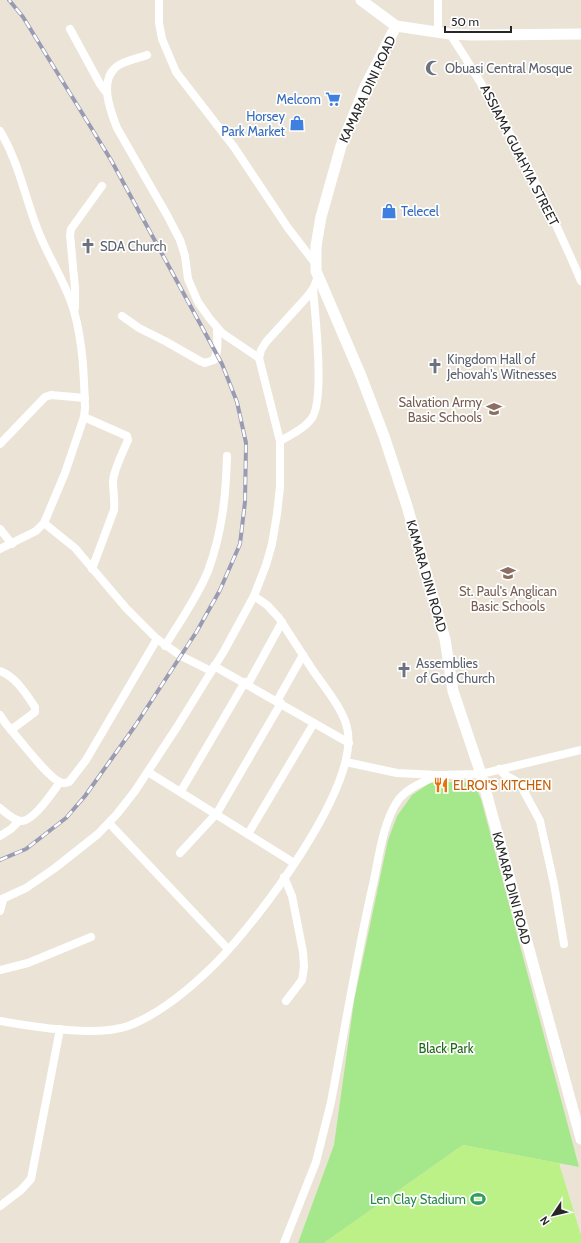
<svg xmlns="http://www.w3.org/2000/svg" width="581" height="1243" font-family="Cabin,sans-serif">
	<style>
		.green { fill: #a5e88c }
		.pitch { fill: #bcf187 }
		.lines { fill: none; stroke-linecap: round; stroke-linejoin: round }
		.street { stroke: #fff; stroke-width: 8 }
		.secondary { stroke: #fff; stroke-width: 11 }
		.rail-casing { stroke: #999bb3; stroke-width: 4 }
		.rail { stroke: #fff; stroke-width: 2.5; stroke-dasharray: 8; stroke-linecap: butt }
		.labels { text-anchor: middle; stroke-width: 3.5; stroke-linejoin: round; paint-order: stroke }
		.worship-label { font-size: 13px; fill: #5b616d; stroke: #fff; text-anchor: start }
		.street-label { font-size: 13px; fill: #272727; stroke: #fff }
		.shop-label { font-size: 13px; fill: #366cbe; stroke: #fff; text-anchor: end }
		.education-label { font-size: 13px; fill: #785e54; stroke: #fff; text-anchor: end }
		.food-label { font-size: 13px; fill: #c56008; stroke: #fff; text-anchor: start }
		.park-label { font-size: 13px; fill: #1e6813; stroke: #fff }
		.leisure-label { font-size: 13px; fill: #27864d; stroke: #fff; text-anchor: end }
	</style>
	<rect width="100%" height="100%" fill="#ebe4d6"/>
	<!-- green -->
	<path class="green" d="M448,782C468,783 473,779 481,799L579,1167L463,1145L324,1243H298L334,1145L354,1001L388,840L397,816L412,795L430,783Z"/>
	<!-- pitch -->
	<polygon class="pitch" points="463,1145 559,1163 581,1235 581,1243 324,1243"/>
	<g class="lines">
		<!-- street -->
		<g class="street">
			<polyline points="159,0 159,23 162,39 176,72 234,147 288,228 315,263"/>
			<polyline points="70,29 100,84 106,92"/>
			<polyline points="438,32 438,0"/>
			<path d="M450,34C502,113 544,194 581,281"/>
			<path d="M147,55C137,59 122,61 115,68C99,83 111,112 117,128L167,215L180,240L185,256L188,279L198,302L210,319L222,333L259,358"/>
			<path d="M0,131C19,163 24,194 37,228C47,256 66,282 74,311C83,343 84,376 85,408L84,417L65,473L44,523L36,531L0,549"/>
			<polyline points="75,308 75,288 70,235 71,229 102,186"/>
			<path d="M122,316L139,328L165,341L200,361L205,363L214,360C219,351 217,338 217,328"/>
			<path d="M84,417L127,436L128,440C123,452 114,469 113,481C113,491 115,500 114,510L92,569"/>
			<path d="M280,441C291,435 305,428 312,418C325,399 315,314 313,289"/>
			<polyline points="0,444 45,397 51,395 85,398"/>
			<polyline points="44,523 75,548 126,608 157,639 181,656 211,671"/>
			<polyline points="0,529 12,544"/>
			<path d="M165,646C179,623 198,596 208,571C222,533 226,496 227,456"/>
			<polyline points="214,666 349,743"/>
			<path d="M0,671C16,677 26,694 35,707V712L11,730"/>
			<polyline points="248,684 282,622"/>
			<polyline points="277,701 303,655"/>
			<path d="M0,715L6,724C16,735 48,778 60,782C63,784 66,783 69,782L86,760L157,639"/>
			<polyline points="346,762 397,773 438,775 481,774 581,750"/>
			<path d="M499,769C505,777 513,778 520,784L540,821L554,884L564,944"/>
			<polyline points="148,772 294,863"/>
			<polyline points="181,791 245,682"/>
			<path d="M0,808C6,813 13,820 21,821C33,822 53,792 60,782"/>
			<polyline points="109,823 228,949"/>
			<polyline points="248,834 314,723"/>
			<polyline points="0,836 11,829 19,821"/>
			<polyline points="180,853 217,813 281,703"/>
			<polyline points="284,877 292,896 303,952 304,967 302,980 286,1001"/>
			<polyline points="0,900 26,888 55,868 98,834 117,814 135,791 177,727 224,651 254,596 266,565 272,544 277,514 280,487 280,441 259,358 261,350 266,342 306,298 313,289 318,277"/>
			<polyline points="0,911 3,900"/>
			<polyline points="0,970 28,963 91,937"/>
			<path d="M0,1021C33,1027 97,1037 128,1026C160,1014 193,986 217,962C258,920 355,793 348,733C346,712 324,687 312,669C301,652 290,635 279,618L267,605L254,596"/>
			<polyline points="0,1206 21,1190 31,1179 60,1029"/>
			<path d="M284,1243L316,1162L331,1102C345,1028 357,953 374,880C379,855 384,819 399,799C409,787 424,782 438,775"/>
		</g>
		<!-- secondary -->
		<g class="secondary">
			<polyline points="361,0 396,26 450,34 471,35 581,34"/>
			<polyline points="396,26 365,87 341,146 321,217 316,246 316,271 361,376 384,436 407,506 445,639 453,691 481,774 581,1139"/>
		</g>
		<!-- rail casing -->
		<g class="rail-casing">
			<polyline id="rail" points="0,860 26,849 66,818 85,796 135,726 197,631 220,590 240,544 245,502 246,443 237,402 222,364 111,160 23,17 9,0"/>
		</g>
		<!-- rail -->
		<use href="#rail" class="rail"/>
	</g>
	<!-- icons -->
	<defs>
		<g id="mosque-bare" transform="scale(1.2)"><path d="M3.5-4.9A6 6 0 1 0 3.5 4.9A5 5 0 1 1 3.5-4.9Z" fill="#6b7280" stroke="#fff" stroke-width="2.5" paint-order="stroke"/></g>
		<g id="supermarket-bare" transform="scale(1.2)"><path d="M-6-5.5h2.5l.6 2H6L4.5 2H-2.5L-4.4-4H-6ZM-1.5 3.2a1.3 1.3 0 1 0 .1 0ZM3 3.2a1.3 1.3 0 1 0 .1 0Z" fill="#3f7fe0" stroke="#fff" stroke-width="2.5" paint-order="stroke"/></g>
		<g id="shop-bare" transform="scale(1.2)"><path d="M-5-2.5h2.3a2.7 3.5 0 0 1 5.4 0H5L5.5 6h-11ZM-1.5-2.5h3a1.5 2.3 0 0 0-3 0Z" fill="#3f7fe0" stroke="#fff" stroke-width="2.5" paint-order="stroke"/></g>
		<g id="church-bare" transform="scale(1.2)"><path d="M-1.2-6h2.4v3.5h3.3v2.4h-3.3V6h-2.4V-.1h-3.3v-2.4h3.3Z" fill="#6b7280" stroke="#fff" stroke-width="2.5" paint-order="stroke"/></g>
		<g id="school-bare" transform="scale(1.2)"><path d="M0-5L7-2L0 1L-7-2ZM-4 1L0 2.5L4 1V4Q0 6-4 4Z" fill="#8d6e63" stroke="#fff" stroke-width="2.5" paint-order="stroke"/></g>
		<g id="restaurant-bare" transform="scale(1.2)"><path d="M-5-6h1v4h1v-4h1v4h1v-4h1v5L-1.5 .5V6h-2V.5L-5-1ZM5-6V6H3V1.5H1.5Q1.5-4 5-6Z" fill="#e8710a" stroke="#fff" stroke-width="2.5" paint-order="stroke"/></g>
		<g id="stadium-bare" transform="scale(1.2)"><path d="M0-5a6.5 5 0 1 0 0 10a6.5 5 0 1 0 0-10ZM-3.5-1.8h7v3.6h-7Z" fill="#2e9e5b" stroke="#fff" stroke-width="2.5" paint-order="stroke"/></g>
	</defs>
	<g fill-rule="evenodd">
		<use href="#mosque-bare" x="433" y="68"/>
		<use href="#supermarket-bare" x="333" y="99"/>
		<use href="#shop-bare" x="297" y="123"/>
		<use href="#shop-bare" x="389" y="211"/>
		<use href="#church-bare" x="88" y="246"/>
		<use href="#church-bare" x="435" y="366"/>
		<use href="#school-bare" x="494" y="409"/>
		<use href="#school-bare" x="508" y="573"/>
		<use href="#church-bare" x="404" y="670"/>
		<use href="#restaurant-bare" x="441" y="785"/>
		<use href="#stadium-bare" x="478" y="1199"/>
	</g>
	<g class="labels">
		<!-- worship labels -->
		<g class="worship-label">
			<text x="445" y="73">Obuasi Central Mosque</text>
			<text x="100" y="251">SDA Church</text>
			<text x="447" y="364">Kingdom Hall of<tspan x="447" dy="15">Jehovah's Witnesses</tspan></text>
			<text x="416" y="668">Assemblies<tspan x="416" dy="15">of God Church</tspan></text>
		</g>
		<!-- street labels -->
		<g class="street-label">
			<text transform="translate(367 89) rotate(-65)" y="5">KAMARA DINI ROAD</text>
			<text transform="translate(520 155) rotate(63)" y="5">ASSIAMA GUAHYIA STREET</text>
			<text transform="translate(427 576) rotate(74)" y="5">KAMARA DINI ROAD</text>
			<text transform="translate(512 888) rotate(75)" y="5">KAMARA DINI ROAD</text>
		</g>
		<!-- shop labels -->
		<g class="shop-label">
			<text x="321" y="104">Melcom</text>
			<text x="285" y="121">Horsey<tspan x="285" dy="15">Park Market</tspan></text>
			<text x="401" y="216" text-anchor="start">Telecel</text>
		</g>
		<!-- education labels -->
		<g class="education-label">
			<text x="482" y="407">Salvation Army<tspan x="482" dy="15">Basic Schools</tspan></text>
			<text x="508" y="596" text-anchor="middle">St. Paul's Anglican<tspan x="508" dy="15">Basic Schools</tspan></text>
		</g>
		<!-- food labels -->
		<g class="food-label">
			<text x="453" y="790">ELROI'S KITCHEN</text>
		</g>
		<!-- park labels -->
		<g class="park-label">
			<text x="446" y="1053">Black Park</text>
		</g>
		<!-- leisure labels -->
		<g class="leisure-label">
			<text x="466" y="1204">Len Clay Stadium</text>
		</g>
	</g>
	<!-- north arrow -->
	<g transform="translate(553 1215) rotate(235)" stroke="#ffffff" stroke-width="3" paint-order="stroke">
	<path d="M0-3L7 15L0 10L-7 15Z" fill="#272727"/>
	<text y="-6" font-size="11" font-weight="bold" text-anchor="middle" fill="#272727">N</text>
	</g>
	<!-- scale -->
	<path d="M445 26v6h66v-6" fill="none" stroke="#272727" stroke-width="2"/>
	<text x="451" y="26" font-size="12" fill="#272727" stroke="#ffffff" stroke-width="3" paint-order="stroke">50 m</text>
</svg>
